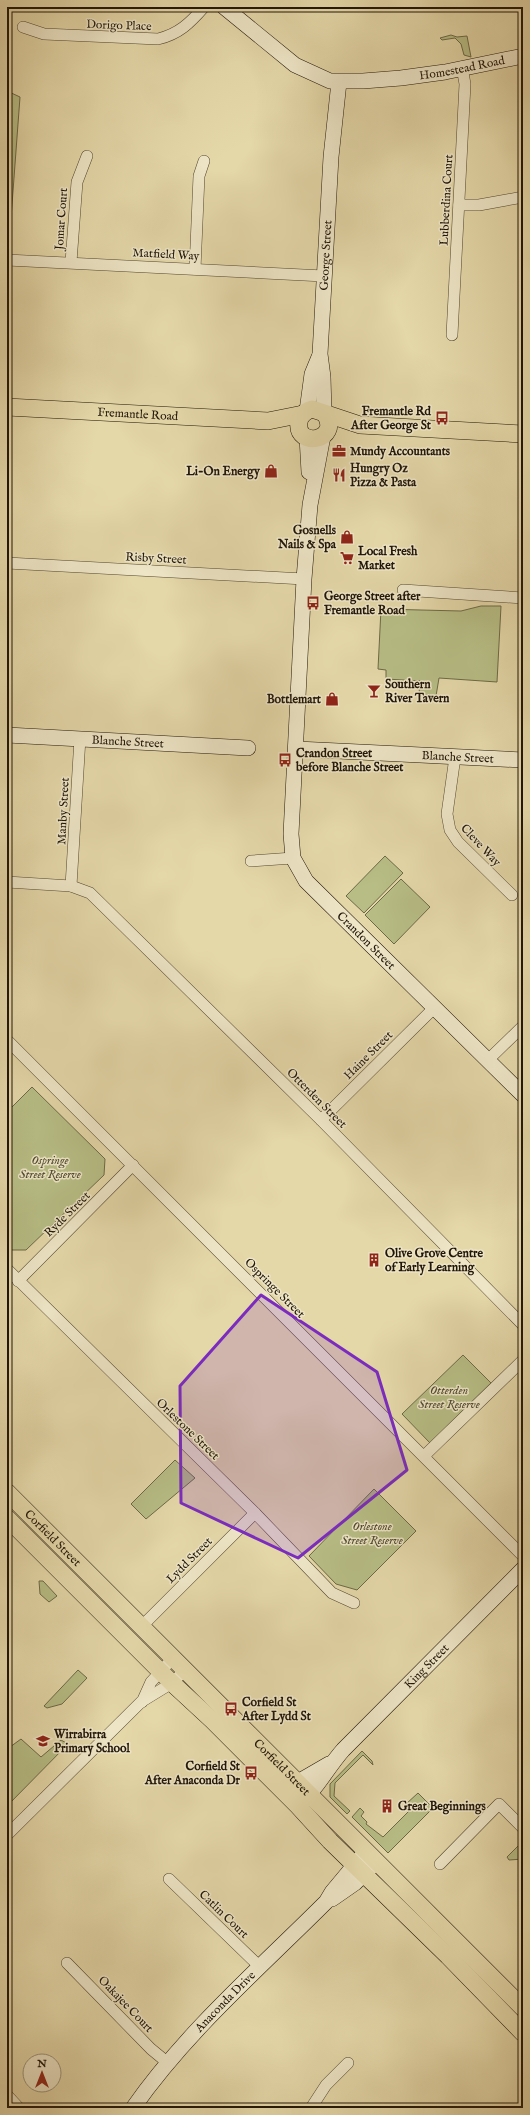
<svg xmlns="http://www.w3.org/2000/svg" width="530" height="2115" font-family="'IM FELL English',serif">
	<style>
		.green { fill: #b7bd85; stroke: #6c6947 }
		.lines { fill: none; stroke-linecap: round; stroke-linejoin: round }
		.street-casing { stroke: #514631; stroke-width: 12 }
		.secondary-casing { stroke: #201509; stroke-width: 16 }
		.primary-casing { stroke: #201509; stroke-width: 18 }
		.street { stroke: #ede5c6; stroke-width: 11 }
		.secondary { stroke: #ede5c6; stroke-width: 15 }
		.primary { stroke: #e4d7a8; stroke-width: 17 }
		.marked { fill: #7b2cbf; fill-opacity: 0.2; stroke: #7b2cbf; stroke-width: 3; stroke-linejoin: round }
		.labels { text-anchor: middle; stroke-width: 3; stroke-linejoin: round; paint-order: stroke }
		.street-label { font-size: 12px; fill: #201509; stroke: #ede5c6 }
		.poi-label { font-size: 12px; font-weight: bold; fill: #201509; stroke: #ede5c6; text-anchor: start }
		.park-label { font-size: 12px; font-style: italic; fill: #4d472e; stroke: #ede5c6 }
	</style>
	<rect width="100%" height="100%" fill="#e4d7a8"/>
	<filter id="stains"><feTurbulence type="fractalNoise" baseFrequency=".005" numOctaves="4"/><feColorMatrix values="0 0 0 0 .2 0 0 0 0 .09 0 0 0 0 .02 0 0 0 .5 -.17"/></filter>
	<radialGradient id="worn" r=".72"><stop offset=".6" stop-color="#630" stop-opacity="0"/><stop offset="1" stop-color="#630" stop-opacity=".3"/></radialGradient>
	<!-- green -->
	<g class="green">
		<polygon points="451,35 457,37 467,36 471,57 464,55 461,44 455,38 442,40 440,38"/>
		<polygon points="7,91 20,97 9,245 7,245"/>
		<polygon points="481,606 501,606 497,682 439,678 436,696 419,694 420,681 386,679 386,670 378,669 381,609 461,611"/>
		<polygon points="385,856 403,873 364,913 346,896"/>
		<polygon points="401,879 430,907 394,944 365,915"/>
		<polygon points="32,1087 105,1159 104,1175 26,1250 9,1250 7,1247 7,1112"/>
		<polygon points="463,1355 491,1383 430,1443 402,1414"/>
		<polygon points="175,1460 195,1478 146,1519 131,1504"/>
		<polygon points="374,1489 416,1531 357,1590 336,1584 309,1556"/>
		<polygon points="39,1581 43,1581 57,1596 49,1602 40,1594"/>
		<polygon points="78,1670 87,1678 62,1704 47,1708 44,1706"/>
		<polygon points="21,1739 41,1757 61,1740 68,1744 7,1806 7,1744 10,1747"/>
		<polygon points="362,1751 372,1761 373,1765 363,1755 335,1783 334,1796 350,1811 347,1814 330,1797 330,1784"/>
		<polygon points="418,1793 433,1808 388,1853 352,1817 360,1808 364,1812 361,1816 367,1822 366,1824 383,1837 411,1809 406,1804"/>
		<polygon points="523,1841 523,1859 509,1860 507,1857"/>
	</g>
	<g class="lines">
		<!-- street casing -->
		<g class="street-casing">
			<g id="street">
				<path d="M23,27L44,34L158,39C179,34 190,23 204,7"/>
				<polyline points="459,205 479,205 523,197"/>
				<polyline points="7,260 324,276"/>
				<polyline points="71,262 77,182 87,156"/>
				<polyline points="195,269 199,176 204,161"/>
				<polyline points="452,335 465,84 462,67"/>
				<polyline points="7,563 304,579"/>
				<polyline points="403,590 523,598"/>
				<polyline points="455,757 447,814 450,830 458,842 512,895"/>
				<polyline points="251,861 293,858"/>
				<polyline points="7,882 71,886 90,893 321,1120 523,1325"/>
				<polyline points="71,886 80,738"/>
				<polyline points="7,1040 523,1556"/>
				<polyline points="488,1060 523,1026"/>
				<polyline points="321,1120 434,1008"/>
				<polyline points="7,1269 255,1513 332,1593 354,1603"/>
				<polyline points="18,1281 133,1165"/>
				<polyline points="424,1456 523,1360"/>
				<polyline points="142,1626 255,1513"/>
				<polyline points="142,1702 151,1682 174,1657"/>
				<polyline points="7,1835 141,1702 172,1683 186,1669"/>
				<polyline points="440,1864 499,1804 523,1828"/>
				<polyline points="169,1879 260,1967"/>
				<polyline points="67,1963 151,2049 168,2063"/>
				<polyline points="7,2095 19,2108"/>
				<polyline points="311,2108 326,2085 348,2063"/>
			</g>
		</g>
		<!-- secondary casing -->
		<g class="secondary-casing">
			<g id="secondary">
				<path id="s1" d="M224,7L295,65L330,81H363L401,78L445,72L523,56"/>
				<polyline points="307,411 312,374 319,357"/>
				<path id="s2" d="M324,413L323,377L320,354L331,157L339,82"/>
				<path id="s3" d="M323,436L310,505L304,579L291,834L293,858L306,881L523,1095"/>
				<polyline points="307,437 309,472"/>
				<path id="s4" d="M7,735L248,748"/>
				<path id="s5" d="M297,749L523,760"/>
				<polyline points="289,1791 298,1782 329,1764"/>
				<path id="s6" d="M301,1803C318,1787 328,1767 343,1750L523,1569"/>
				<polyline points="332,1899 355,1883 372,1866"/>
				<path id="s7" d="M133,2108C187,2031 260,1968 326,1902L332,1892L362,1856"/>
			</g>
		</g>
		<!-- primary casing -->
		<g class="primary-casing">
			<g id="primary">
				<path id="s8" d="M7,407L268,421L303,414"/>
				<path d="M325,414C342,441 295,449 299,422C300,415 306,411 312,409L360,425L523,434"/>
				<path id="s9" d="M7,1492L523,2008"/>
				<polyline points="7,1518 172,1683 212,1720 298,1806 330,1841 448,1956 523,2033"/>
			</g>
		</g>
		<!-- street -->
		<use href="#street" class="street"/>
		<!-- secondary -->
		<use href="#secondary" class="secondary"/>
		<!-- primary -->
		<use href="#primary" class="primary"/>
	</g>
	<!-- marked area -->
	<path class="marked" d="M261,1295L377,1372L407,1470L298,1558L181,1503L180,1386Z"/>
	<!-- icons -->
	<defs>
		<g id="bus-bare" transform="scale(1.08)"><path d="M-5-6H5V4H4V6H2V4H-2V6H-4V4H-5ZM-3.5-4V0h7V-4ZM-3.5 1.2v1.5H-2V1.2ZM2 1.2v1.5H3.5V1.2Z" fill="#8f2418" stroke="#ede5c6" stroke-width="2.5" paint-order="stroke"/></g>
		<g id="office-bare" transform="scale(1.08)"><path d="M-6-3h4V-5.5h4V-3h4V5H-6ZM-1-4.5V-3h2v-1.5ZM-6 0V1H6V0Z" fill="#8f2418" stroke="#ede5c6" stroke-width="2.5" paint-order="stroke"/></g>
		<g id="shop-bare" transform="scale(1.08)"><path d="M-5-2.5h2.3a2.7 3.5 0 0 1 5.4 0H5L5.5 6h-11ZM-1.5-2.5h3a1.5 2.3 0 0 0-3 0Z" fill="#8f2418" stroke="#ede5c6" stroke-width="2.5" paint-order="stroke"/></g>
		<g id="restaurant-bare" transform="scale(1.08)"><path d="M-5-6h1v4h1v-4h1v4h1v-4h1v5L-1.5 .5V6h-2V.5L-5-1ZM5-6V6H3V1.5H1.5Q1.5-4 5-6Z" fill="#8f2418" stroke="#ede5c6" stroke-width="2.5" paint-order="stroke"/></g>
		<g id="supermarket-bare" transform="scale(1.08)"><path d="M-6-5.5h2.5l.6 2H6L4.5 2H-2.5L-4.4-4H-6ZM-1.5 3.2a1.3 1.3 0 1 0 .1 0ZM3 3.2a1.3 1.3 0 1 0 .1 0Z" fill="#8f2418" stroke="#ede5c6" stroke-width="2.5" paint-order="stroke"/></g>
		<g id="bar-bare" transform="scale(1.08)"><path d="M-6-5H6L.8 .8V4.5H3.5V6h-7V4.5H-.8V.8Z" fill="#8f2418" stroke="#ede5c6" stroke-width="2.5" paint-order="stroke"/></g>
		<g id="building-bare" transform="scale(1.08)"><path d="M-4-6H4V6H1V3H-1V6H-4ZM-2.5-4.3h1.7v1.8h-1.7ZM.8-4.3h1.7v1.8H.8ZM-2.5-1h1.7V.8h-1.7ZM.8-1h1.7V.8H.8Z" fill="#8f2418" stroke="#ede5c6" stroke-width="2.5" paint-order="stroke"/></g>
		<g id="school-bare" transform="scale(1.08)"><path d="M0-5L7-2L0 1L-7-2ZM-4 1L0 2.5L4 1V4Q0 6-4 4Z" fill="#8f2418" stroke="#ede5c6" stroke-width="2.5" paint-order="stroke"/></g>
	</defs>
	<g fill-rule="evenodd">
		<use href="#bus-bare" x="442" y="418"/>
		<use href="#office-bare" x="339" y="451"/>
		<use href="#shop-bare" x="271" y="471"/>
		<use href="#restaurant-bare" x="339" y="475"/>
		<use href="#shop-bare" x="347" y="537"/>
		<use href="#supermarket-bare" x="347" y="558"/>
		<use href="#bus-bare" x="313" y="603"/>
		<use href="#bar-bare" x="374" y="691"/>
		<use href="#shop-bare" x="332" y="699"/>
		<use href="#bus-bare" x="285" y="760"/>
		<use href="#building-bare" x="374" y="1260"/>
		<use href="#bus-bare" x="231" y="1709"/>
		<use href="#school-bare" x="43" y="1741"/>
		<use href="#bus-bare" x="251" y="1773"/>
		<use href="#building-bare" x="387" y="1806"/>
	</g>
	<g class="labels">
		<!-- street labels -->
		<g class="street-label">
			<text transform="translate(119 25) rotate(2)" y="4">Dorigo Place</text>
			<text dy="4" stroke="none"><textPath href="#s1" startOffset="263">Homestead Road</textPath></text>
			<text transform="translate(446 200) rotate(-87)" y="4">Lubberdina Court</text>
			<text transform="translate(61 219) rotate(-86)" y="4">Jomar Court</text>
			<text transform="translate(166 254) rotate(3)" y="4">Matfield Way</text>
			<text dy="4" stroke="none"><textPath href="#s2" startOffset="158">George Street</textPath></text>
			<text dy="4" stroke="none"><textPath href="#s8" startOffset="131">Fremantle Road</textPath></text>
			<text transform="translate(156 558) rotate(3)" y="4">Risby Street</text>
			<text dy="4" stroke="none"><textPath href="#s4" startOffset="121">Blanche Street</textPath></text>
			<text dy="4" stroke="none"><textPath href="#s5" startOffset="161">Blanche Street</textPath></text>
			<text transform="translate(63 811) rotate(-87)" y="4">Manby Street</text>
			<text transform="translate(481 845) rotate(47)" y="4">Cleve Way</text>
			<text dy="4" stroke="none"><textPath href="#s3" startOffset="535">Crandon Street</textPath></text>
			<text transform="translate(368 1055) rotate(-45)" y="4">Haine Street</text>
			<text transform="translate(317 1098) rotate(45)" y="4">Otterden Street</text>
			<text transform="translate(67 1214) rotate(-45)" y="4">Ryde Street</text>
			<text transform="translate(275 1288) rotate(45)" y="4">Ospringe Street</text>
			<text transform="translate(188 1429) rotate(44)" y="4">Orlestone Street</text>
			<text dy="4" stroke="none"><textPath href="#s9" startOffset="65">Corfield Street</textPath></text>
			<text transform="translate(189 1560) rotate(-45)" y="4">Lydd Street</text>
			<text dy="4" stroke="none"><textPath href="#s6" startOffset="186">King Street</textPath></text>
			<text dy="4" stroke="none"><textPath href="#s9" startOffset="389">Corfield Street</textPath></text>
			<text transform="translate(224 1914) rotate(44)" y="4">Catlin Court</text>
			<text dy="4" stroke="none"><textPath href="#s7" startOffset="141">Anaconda Drive</textPath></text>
			<text transform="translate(126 2004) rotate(46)" y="4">Oakajee Court</text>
		</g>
		<!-- poi labels -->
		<g class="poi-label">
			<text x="431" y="415" text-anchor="end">Fremantle Rd<tspan x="431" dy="14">After George St</tspan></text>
			<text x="350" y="455">Mundy Accountants</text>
			<text x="350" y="472">Hungry Oz<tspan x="350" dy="14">Pizza &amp; Pasta</tspan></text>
			<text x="260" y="475" text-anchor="end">Li-On Energy</text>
			<text x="336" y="534" text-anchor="end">Gosnells<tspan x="336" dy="14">Nails &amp; Spa</tspan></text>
			<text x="358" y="555">Local Fresh<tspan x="358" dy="14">Market</tspan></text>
			<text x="324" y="600">George Street after<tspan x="324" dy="14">Fremantle Road</tspan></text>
			<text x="385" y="688">Southern<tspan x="385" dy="14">River Tavern</tspan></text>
			<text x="321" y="703" text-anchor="end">Bottlemart</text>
			<text x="296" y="757">Crandon Street<tspan x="296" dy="14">before Blanche Street</tspan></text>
			<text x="385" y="1257">Olive Grove Centre<tspan x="385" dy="14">of Early Learning</tspan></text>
			<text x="242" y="1706">Corfield St<tspan x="242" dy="14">After Lydd St</tspan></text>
			<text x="54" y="1738">Wirrabirra<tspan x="54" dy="14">Primary School</tspan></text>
			<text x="240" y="1770" text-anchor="end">Corfield St<tspan x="240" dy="14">After Anaconda Dr</tspan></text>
			<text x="398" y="1810">Great Beginnings</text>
		</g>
		<!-- park labels -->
		<g class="park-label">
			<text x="50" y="1164">Ospringe<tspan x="50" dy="14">Street Reserve</tspan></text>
			<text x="449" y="1394">Otterden<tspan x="449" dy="14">Street Reserve</tspan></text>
			<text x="372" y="1530">Orlestone<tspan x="372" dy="14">Street Reserve</tspan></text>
		</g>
	</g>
	<!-- margin -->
	<rect width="530" height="2115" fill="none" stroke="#e4d7a8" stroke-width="24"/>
	<rect x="8" y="8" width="514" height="2099" fill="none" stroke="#201509" stroke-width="2"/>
	<rect x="12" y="12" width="506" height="2091" fill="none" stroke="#201509"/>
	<!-- north arrow -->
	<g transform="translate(42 2073)"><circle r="19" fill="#ede5c6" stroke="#9b927a"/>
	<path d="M0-3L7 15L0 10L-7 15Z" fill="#8f2418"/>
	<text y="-6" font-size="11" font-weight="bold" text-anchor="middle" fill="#201509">N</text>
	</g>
	<rect width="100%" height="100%" filter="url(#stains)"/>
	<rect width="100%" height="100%" fill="url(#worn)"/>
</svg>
